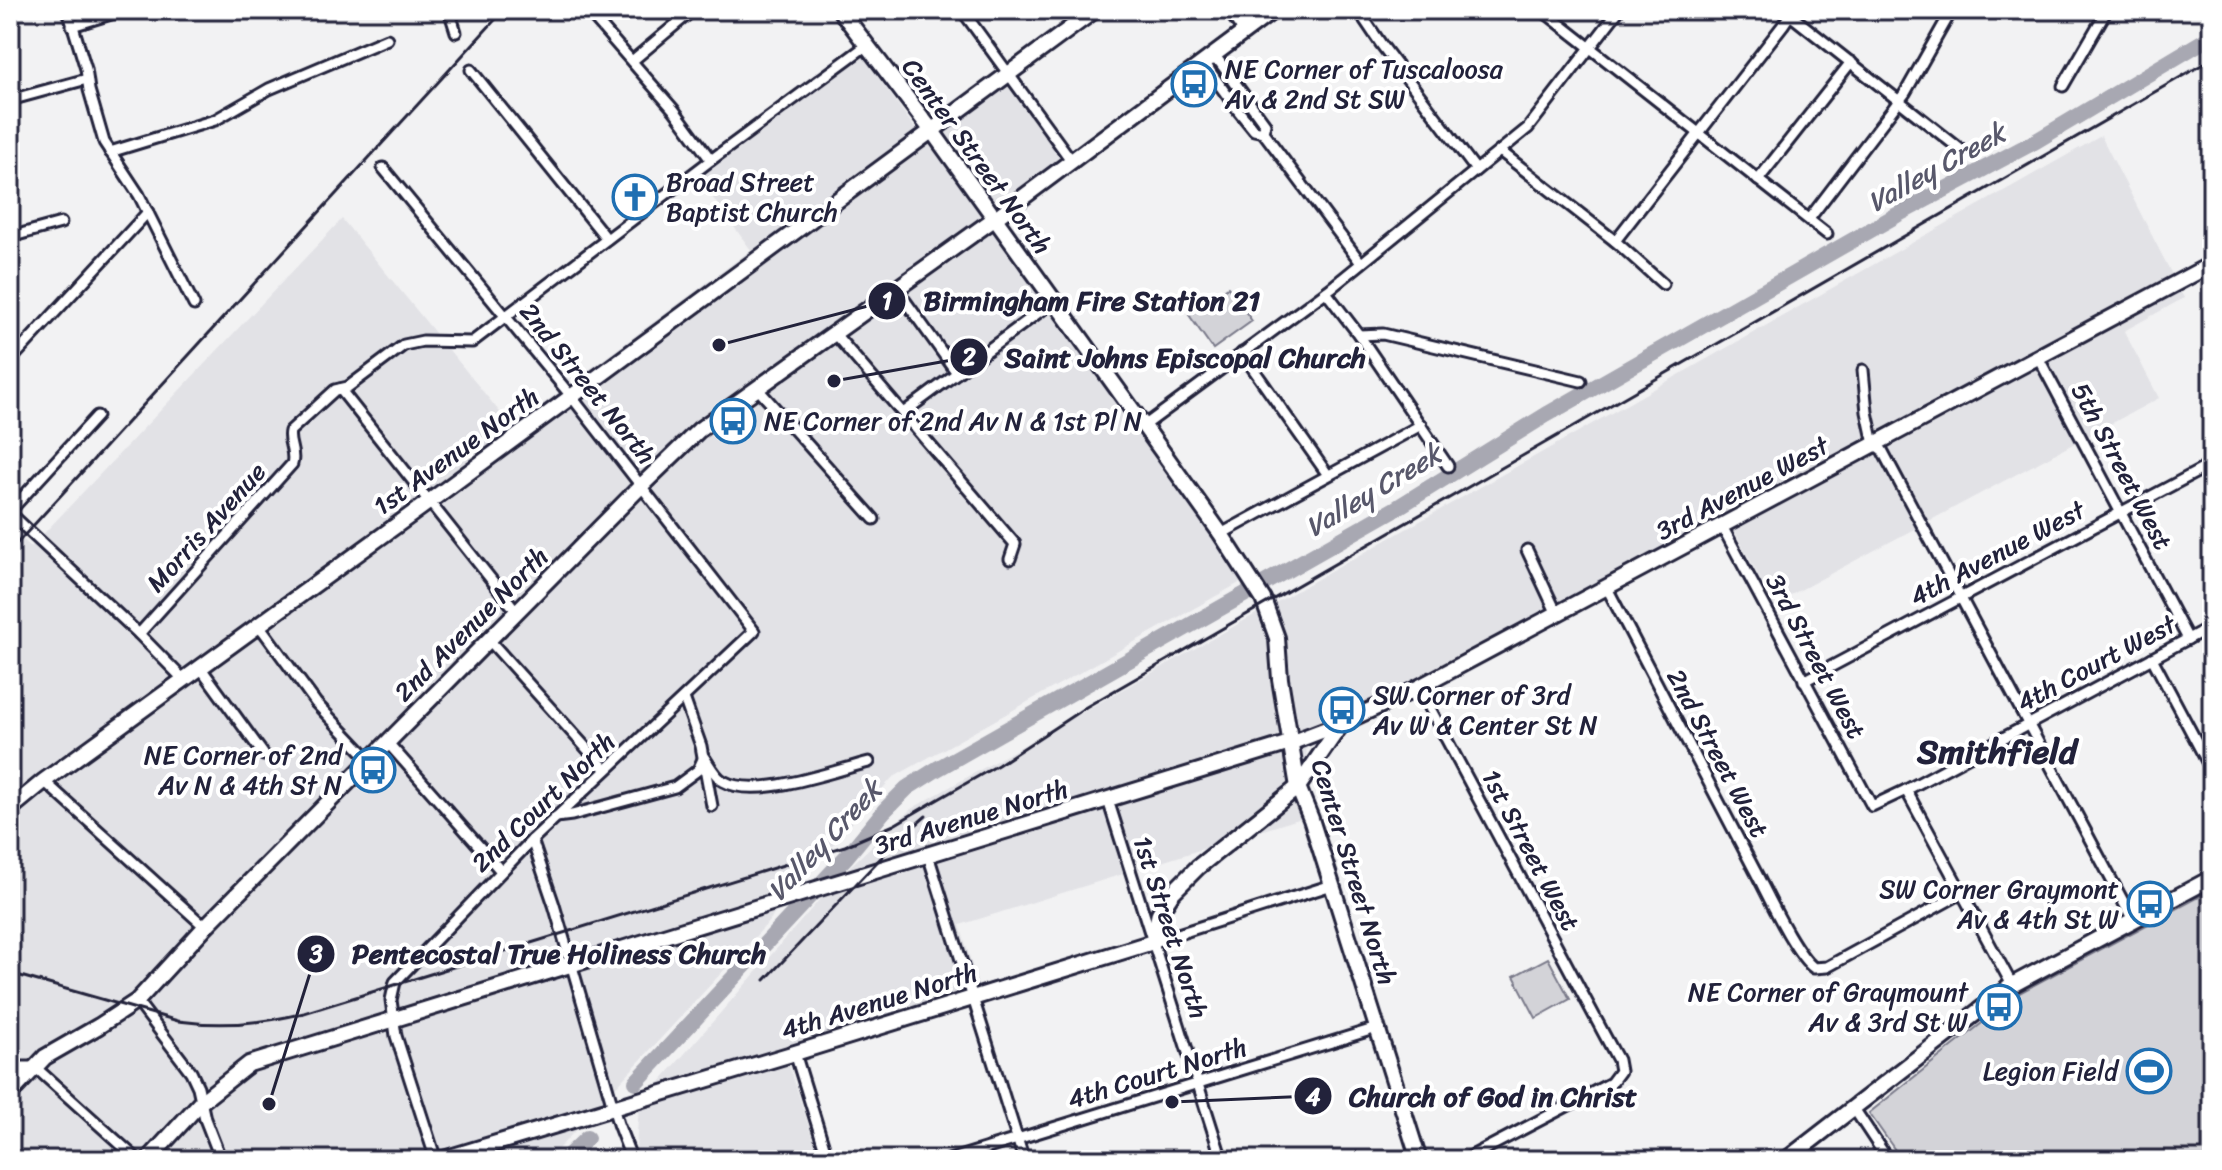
<svg xmlns="http://www.w3.org/2000/svg" width="2222" height="1170" font-family="Sriracha,sans-serif">
	<style>
		.built { fill: #e2e2e6 }
		.green { fill: #d3d3d8; stroke: #7a7a8a; stroke-width: 2 }
		.lines { fill: none; stroke-linecap: round; stroke-linejoin: round }
		.river { stroke: #a8a8b2; stroke-width: 16 }
		.street-casing { stroke: #22223b; stroke-width: 15 }
		.secondary-casing { stroke: #22223b; stroke-width: 20 }
		.primary-casing { stroke: #22223b; stroke-width: 20 }
		.street { stroke: #fff; stroke-width: 9 }
		.secondary { stroke: #fff; stroke-width: 14 }
		.primary { stroke: #fff; stroke-width: 14 }
		.rail { stroke: #22223b; stroke-width: 3 }
		.labels { text-anchor: middle; stroke-width: 8; stroke-linejoin: round; paint-order: stroke }
		.poi-label { font-size: 26px; fill: #22223b; stroke: #fff; text-anchor: start }
		.street-label { font-size: 26px; fill: #22223b; stroke: #fff }
		.water-label { font-size: 28px; font-style: italic; fill: #58586b; stroke: #fff }
		.district-label { font-size: 34px; font-weight: bold; fill: #22223b; stroke: #fff }
		.leader { fill: none; stroke: #22223b; stroke-width: 3 }
		.callout-dot { fill: #22223b; stroke: #fff; stroke-width: 3 }
		.mark-label { font-size: 24px; text-anchor: middle; font-weight: bold; fill: #fff }
		.callout-label { font-size: 28px; text-anchor: middle; font-weight: bold; fill: #22223b; stroke: #fff; stroke-width: 8; stroke-linejoin: round; paint-order: stroke }
	</style>
	<rect width="100%" height="100%" fill="#f2f2f3"/>
	<filter id="ink" filterUnits="userSpaceOnUse"><feTurbulence type="fractalNoise" baseFrequency=".0125" numOctaves="2"/><feDisplacementMap in="SourceGraphic" scale="16" xChannelSelector="R" yChannelSelector="G"/><feConvolveMatrix kernelMatrix="1 2 1 2 8 2 1 2 1" color-interpolation-filters="sRGB"/></filter>
	<g filter="url(#ink)">
		<!-- built -->
		<g class="built">
			<polygon points="862,55 917,131 996,71 1072,173 1006,223 1257,573 892,778 808,872 765,926 548,1160 10,1160 10,528 31,547 342,219 512,427 751,250 699,179"/>
			<polygon points="2101,136 2184,298 2124,331 2159,398 1774,604 1725,514 1397,689 1308,728 1302,818 960,925 984,1005 789,1065 820,1160 639,1160 636,1148 639,1106 841,875 911,809"/>
		</g>
		<!-- green -->
		<g class="green">
			<polygon points="1228,287 1252,321 1213,349 1189,315"/>
			<polygon points="2212,890 2212,1160 1902,1160 1869,1113 2021,992"/>
			<polygon points="1548,958 1570,999 1536,1018 1514,976"/>
		</g>
		<g class="lines">
			<!-- river -->
			<g class="river">
				<polyline points="636,1082 847,856 884,811 907,788 937,769 1395,509 1546,415 1897,215 2036,141 2212,36"/>
				<polyline points="564,1160 587,1138"/>
			</g>
			<!-- street casing -->
			<g class="street-casing">
				<g id="street">
					<polyline points="68,10 86,69 89,90 104,142 139,195 194,305"/>
					<polyline points="449,10 456,32"/>
					<polyline points="587,10 674,110 711,160"/>
					<polyline points="962,10 1071,160"/>
					<polyline points="1228,10 1244,32"/>
					<polyline points="1358,10 1381,44 1476,170"/>
					<polyline points="1542,10 1827,234"/>
					<polyline points="1784,10 1960,149"/>
					<polyline points="72,26 124,10"/>
					<polyline points="632,61 693,10"/>
					<polyline points="471,70 607,239"/>
					<polyline points="2063,86 2107,10"/>
					<polyline points="10,100 87,79"/>
					<polyline points="1263,132 1265,124 1219,61 1208,59 1207,66 1211,73 1237,109 1254,130 1263,132 1361,263"/>
					<polyline points="1500,151 1615,241 1663,284"/>
					<polyline points="110,152 215,120 269,89 387,39"/>
					<polyline points="383,168 571,396 754,631 532,840 395,982 391,1000 396,1036 436,1160"/>
					<polyline points="1758,180 1851,62"/>
					<polyline points="1809,219 1905,93 1952,10"/>
					<polyline points="10,237 61,223"/>
					<polyline points="1615,241 1783,25 1793,10"/>
					<polyline points="896,288 957,373"/>
					<polyline points="1326,292 1359,335 1448,466"/>
					<polyline points="834,333 1015,544 1010,559"/>
					<polyline points="1359,335 1383,334 1581,381"/>
					<polyline points="1242,353 1328,475"/>
					<polyline points="2038,357 2188,639"/>
					<polyline points="10,361 148,212"/>
					<polyline points="1863,370 1867,412 1874,444 1882,450 2133,920"/>
					<polyline points="757,388 874,519"/>
					<polyline points="340,389 517,612"/>
					<polyline points="903,413 1054,301"/>
					<polyline points="1144,426 1331,288 1528,128 1619,10"/>
					<polyline points="10,511 97,416"/>
					<polyline points="10,513 139,634 184,680"/>
					<polyline points="1722,526 1872,806 1906,790 2212,626"/>
					<polyline points="1221,534 1421,425"/>
					<polyline points="1527,550 1557,614"/>
					<path d="M1607,588C1656,682 1705,776 1754,869C1767,893 1794,953 1814,968L1827,967L1962,893"/>
					<polyline points="259,625 316,703 370,760"/>
					<path d="M139,634L292,464C296,452 287,443 290,431L335,390L348,387L404,345L423,341L472,342L711,160L867,45"/>
					<polyline points="489,640 606,770"/>
					<polyline points="2152,658 2212,771"/>
					<polyline points="200,667 264,755"/>
					<polyline points="1804,681 2212,464"/>
					<polyline points="1412,691 1425,699 1605,1036 1618,1060 1620,1071 1611,1083 1464,1160"/>
					<polyline points="684,698 701,746 712,806"/>
					<polyline points="388,743 501,871"/>
					<polyline points="44,781 205,927"/>
					<polyline points="1906,790 2012,985"/>
					<polyline points="1108,800 1222,1160"/>
					<path d="M556,817L572,815L675,787L698,770L704,757C709,764 715,777 723,781C756,800 833,771 869,762"/>
					<polyline points="532,840 554,905 618,1124 632,1160"/>
					<polyline points="928,855 1024,1160"/>
					<polyline points="1153,942 1332,885"/>
					<polyline points="137,1001 191,1072 198,1087 205,1119 221,1160"/>
					<polyline points="795,1053 828,1160"/>
					<polyline points="10,1067 35,1067 138,1160"/>
					<polyline points="1853,1107 1888,1160"/>
					<polyline points="949,1160 1377,1028"/>
				</g>
			</g>
			<!-- secondary casing -->
			<g class="secondary-casing">
				<g id="secondary">
					<polyline points="840,10 932,131 1144,426 1221,534 1263,599 1277,638 1280,679 1298,787 1311,819 1419,1160"/>
					<polyline points="10,809 44,781 430,501 1095,10"/>
					<polyline points="10,1094 45,1057 99,1026 137,1001 205,927 642,485 699,430 994,219 1274,10"/>
					<polyline points="440,1160 795,1053 1153,942 1159,913 1172,893 1198,867 1298,787 1342,723"/>
					<polyline points="1786,1160 2012,985 2212,878"/>
				</g>
			</g>
			<!-- primary casing -->
			<g class="primary-casing">
				<polyline id="primary" points="148,1160 201,1102 249,1064 1290,743 1342,723 1412,691 2212,264"/>
			</g>
			<!-- street -->
			<use href="#street" class="street"/>
			<!-- secondary -->
			<use href="#secondary" class="secondary"/>
			<!-- primary -->
			<use href="#primary" class="primary"/>
			<!-- rail -->
			<g class="rail">
				<polyline points="10,551 504,10"/>
				<path d="M10,973L178,1021C222,1027 261,1024 304,1013L845,846L894,825L923,808L998,765L1086,707L2212,59"/>
				<polyline points="765,980 894,844 926,816"/>
			</g>
		</g>
	</g>
	<!-- icons -->
	<defs>
		<g id="bus-ring" transform="scale(2.3)"><circle r="9.5" fill="#fff" stroke="#1f6fb2" stroke-width="1.5"/><path d="M-5-6H5V4H4V6H2V4H-2V6H-4V4H-5ZM-3.5-4V0h7V-4ZM-3.5 1.2v1.5H-2V1.2ZM2 1.2v1.5H3.5V1.2Z" fill="#1f6fb2"/></g>
		<g id="church-ring" transform="scale(2.3)"><circle r="9.5" fill="#fff" stroke="#1f6fb2" stroke-width="1.5"/><path d="M-1.2-6h2.4v3.5h3.3v2.4h-3.3V6h-2.4V-.1h-3.3v-2.4h3.3Z" fill="#1f6fb2"/></g>
		<g id="stadium-ring" transform="scale(2.3)"><circle r="9.5" fill="#fff" stroke="#1f6fb2" stroke-width="1.5"/><path d="M0-5a6.5 5 0 1 0 0 10a6.5 5 0 1 0 0-10ZM-3.5-1.8h7v3.6h-7Z" fill="#1f6fb2"/></g>
	</defs>
	<g fill-rule="evenodd">
		<use href="#bus-ring" x="1194" y="84"/>
		<use href="#church-ring" x="635" y="197"/>
		<use href="#bus-ring" x="733" y="421"/>
		<use href="#bus-ring" x="1342" y="710"/>
		<use href="#bus-ring" x="373" y="770"/>
		<use href="#bus-ring" x="2150" y="904"/>
		<use href="#bus-ring" x="1999" y="1007"/>
		<use href="#stadium-ring" x="2149" y="1071"/>
	</g>
	<g class="labels">
		<!-- poi labels -->
		<g class="poi-label">
			<text x="1225" y="78">NE Corner of Tuscaloosa<tspan x="1225" dy="30">Av &amp; 2nd St SW</tspan></text>
			<text x="666" y="191">Broad Street<tspan x="666" dy="30">Baptist Church</tspan></text>
			<text x="764" y="430">NE Corner of 2nd Av N &amp; 1st Pl N</text>
			<text x="1373" y="704">SW Corner of 3rd<tspan x="1373" dy="30">Av W &amp; Center St N</tspan></text>
			<text x="342" y="764" text-anchor="end">NE Corner of 2nd<tspan x="342" dy="30">Av N &amp; 4th St N</tspan></text>
			<text x="2119" y="898" text-anchor="end">SW Corner Graymont<tspan x="2119" dy="30">Av &amp; 4th St W</tspan></text>
			<text x="1968" y="1001" text-anchor="end">NE Corner of Graymount<tspan x="1968" dy="30">Av &amp; 3rd St W</tspan></text>
			<text x="2118" y="1080" text-anchor="end">Legion Field</text>
		</g>
		<!-- street labels -->
		<g class="street-label">
			<text transform="translate(977 156) rotate(54)" y="9">Center Street North</text>
			<text transform="translate(588 383) rotate(51)" y="9">2nd Street North</text>
			<text transform="translate(456 451) rotate(-36)" y="9">1st Avenue North</text>
			<text transform="translate(2122 466) rotate(62)" y="9">5th Street West</text>
			<text transform="translate(1742 488) rotate(-28)" y="9">3rd Avenue West</text>
			<text transform="translate(206 527) rotate(-48)" y="9">Morris Avenue</text>
			<text transform="translate(1997 553) rotate(-28)" y="9">4th Avenue West</text>
			<text transform="translate(471 624) rotate(-45)" y="9">2nd Avenue North</text>
			<text transform="translate(1816 656) rotate(62)" y="9">3rd Street West</text>
			<text transform="translate(2096 663) rotate(-28)" y="9">4th Court West</text>
			<text transform="translate(1718 753) rotate(62)" y="9">2nd Street West</text>
			<text transform="translate(543 802) rotate(-44)" y="9">2nd Court North</text>
			<text transform="translate(971 817) rotate(-17)" y="9">3rd Avenue North</text>
			<text transform="translate(1531 850) rotate(62)" y="9">1st Street West</text>
			<text transform="translate(1354 872) rotate(73)" y="9">Center Street North</text>
			<text transform="translate(1171 927) rotate(72)" y="9">1st Street North</text>
			<text transform="translate(879 1001) rotate(-17)" y="9">4th Avenue North</text>
			<text transform="translate(1157 1073) rotate(-17)" y="9">4th Court North</text>
		</g>
		<!-- water labels -->
		<g class="water-label">
			<text transform="translate(1936 167) rotate(-29)" y="10">Valley Creek</text>
			<text transform="translate(1373 490) rotate(-31)" y="10">Valley Creek</text>
			<text transform="translate(824 840) rotate(-47)" y="10">Valley Creek</text>
		</g>
		<!-- district labels -->
		<g class="district-label">
			<text x="1997" y="763">Smithfield</text>
		</g>
	</g>
	<!-- callouts -->
	<path class="leader" d="M719 345L887 301M834 381L969 357M269 1104L316 954M1172 1102L1313 1096"/>
	<g class="callout-dot">
		<circle cx="719" cy="345" r="8"/>
		<circle cx="834" cy="381" r="8"/>
		<circle cx="269" cy="1104" r="8"/>
		<circle cx="1172" cy="1102" r="8"/>
		<circle cx="887" cy="301" r="20"/>
		<circle cx="969" cy="357" r="20"/>
		<circle cx="316" cy="954" r="20"/>
		<circle cx="1313" cy="1096" r="20"/>
	</g>
	<g class="mark-label">
		<text x="887" y="309">1</text>
		<text x="969" y="365">2</text>
		<text x="316" y="962">3</text>
		<text x="1313" y="1105">4</text>
	</g>
	<g class="callout-label">
		<text x="1092" y="310">Birmingham Fire Station 21</text>
		<text x="1185" y="367">Saint Johns Episcopal Church</text>
		<text x="559" y="963">Pentecostal True Holiness Church</text>
		<text x="1493" y="1106">Church of God in Christ</text>
	</g>
	<!-- margin -->
	<rect width="2222" height="1170" fill="none" stroke="#fff" stroke-width="40"/>
	<rect x="20" y="20" width="2182" height="1130" fill="none" stroke="#22223b" stroke-width="3" filter="url(#ink)"/>
</svg>
